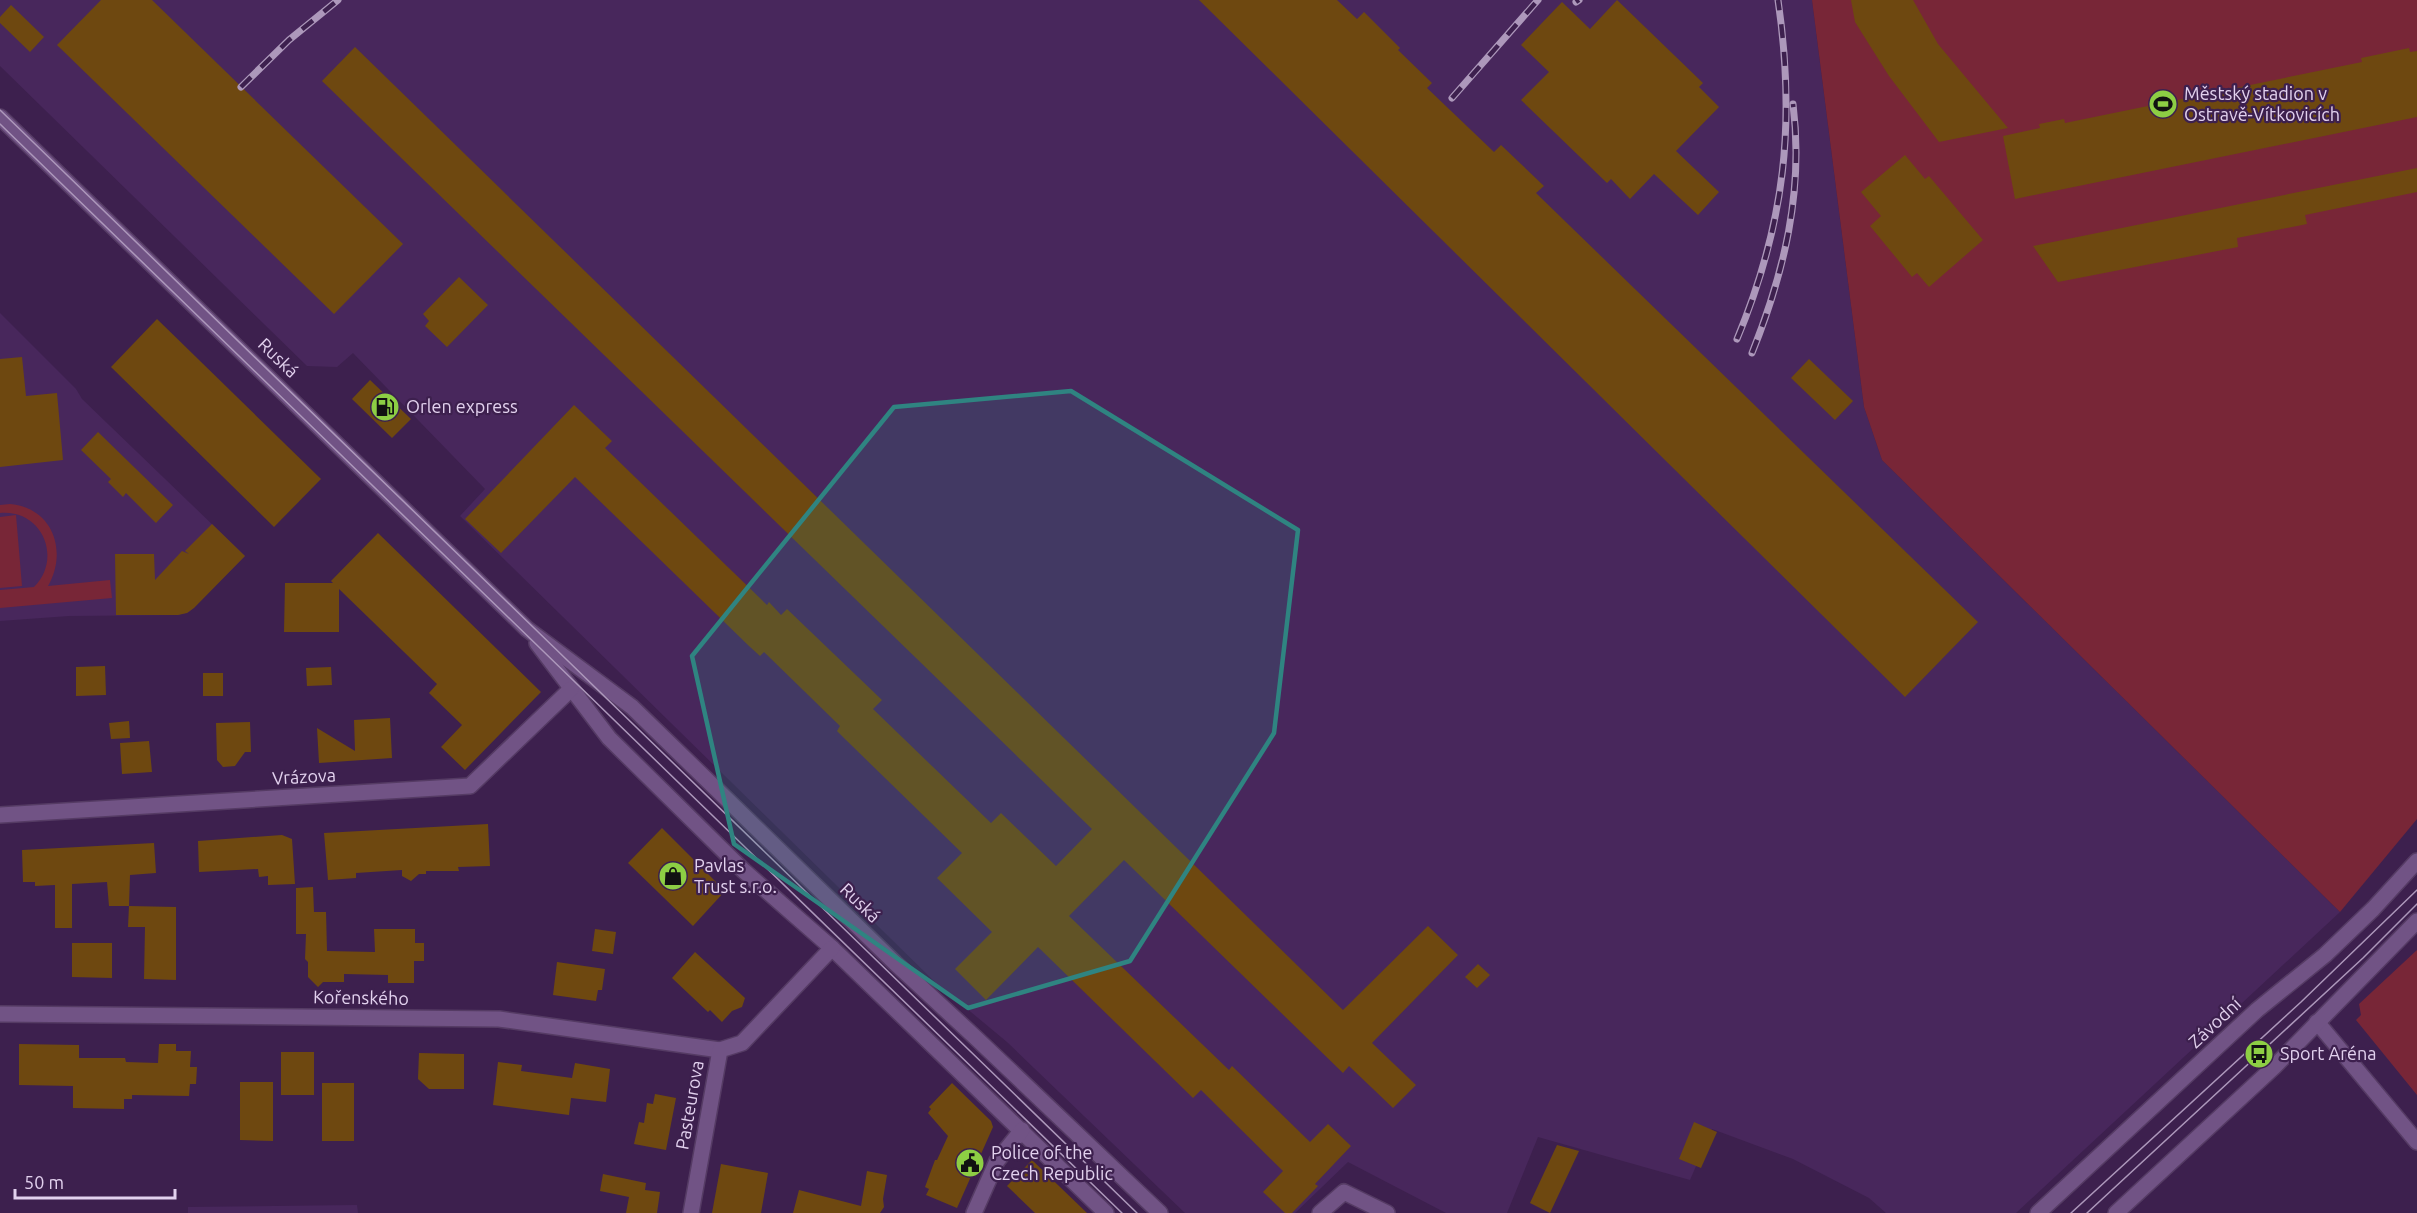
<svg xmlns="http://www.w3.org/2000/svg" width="2417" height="1213" font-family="Ubuntu,sans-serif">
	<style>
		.built { fill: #48275c }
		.green { fill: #782637 }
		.building { fill: #6e4810 }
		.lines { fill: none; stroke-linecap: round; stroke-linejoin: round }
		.minor-casing { stroke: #553b64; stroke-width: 18 }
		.minor { stroke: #715385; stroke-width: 15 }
		.tram { stroke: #ad98bb; stroke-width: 1.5 }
		.rail-casing { stroke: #ad98bb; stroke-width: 7 }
		.rail { stroke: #3d204e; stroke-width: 4.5; stroke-dasharray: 14; stroke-linecap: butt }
		.marked { fill: #2f8481; fill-opacity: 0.2; stroke: #2f8481; stroke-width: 4.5; stroke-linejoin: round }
		.labels { text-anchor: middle; stroke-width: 4.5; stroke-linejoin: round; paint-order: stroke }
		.poi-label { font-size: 18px; fill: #e2d1ee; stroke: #3d204e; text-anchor: start }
		.street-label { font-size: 18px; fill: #e2d1ee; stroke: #3d204e }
	</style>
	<rect width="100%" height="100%" fill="#3d204e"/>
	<!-- built -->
	<g class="built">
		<polygon points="0,0 1812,0 1864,407 1882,460 2340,912 2016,1213 1886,1213 1869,1198 1793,1159 1712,1129 1690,1180 1538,1137 1507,1213 1446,1213 1348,1162 1295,1213 1185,1213 1007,1042 936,983 460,516 485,489 353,353 337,367 307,366 0,66"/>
		<polygon points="0,313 76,389 82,399 245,556 189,612 178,615 69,616 0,621"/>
		<polygon points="357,1205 358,1213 188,1213 188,1207"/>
	</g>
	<!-- green -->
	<g class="green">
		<polygon points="1812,0 2417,0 2417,819 2340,912 1882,460 1864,407"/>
		<path d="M10,504C53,508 68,551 48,586L110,580L112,598L0,608V590L34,587C63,558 42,509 0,513V505Z"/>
		<polygon points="16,515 22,586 0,588 0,517"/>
		<polygon points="2417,950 2417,1095 2356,1020 2361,1015 2359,1004"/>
	</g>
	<!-- building -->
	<g class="building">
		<polygon points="101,0 152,0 403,244 334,314 57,45"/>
		<polygon points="1199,0 1337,0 1357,19 1364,12 1400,48 1398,50 1432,83 1427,88 1494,152 1501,145 1544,186 1536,193 1978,622 1905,697"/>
		<polygon points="1617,0 1703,83 1699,87 1719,107 1676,151 1719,192 1698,215 1654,174 1630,199 1611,179 1607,183 1521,100 1549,72 1521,45 1562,2 1590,29"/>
		<polygon points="1851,0 1913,0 1938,44 2008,128 1939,142 1889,76 1855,22"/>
		<polygon points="11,5 44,37 30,52 0,23 0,17"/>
		<polygon points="355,47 1343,1010 1428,926 1458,955 1372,1043 1416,1085 1393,1108 1349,1066 1343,1073 1124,860 1069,916 1229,1070 1232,1066 1310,1142 1328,1124 1351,1146 1315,1184 1318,1186 1292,1213 1285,1213 1263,1192 1283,1171 1201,1090 1193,1098 1038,947 986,1000 955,969 992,932 937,878 962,853 845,739 837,731 840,726 764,652 760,656 749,646 575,477 501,553 465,519 574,405 612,441 605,448 767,605 769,602 781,615 787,609 882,700 873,709 991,823 1001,813 1056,866 1092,829 322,81"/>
		<polygon points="2409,48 2410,52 2417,51 2417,117 2015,199 2003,136 2040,128 2039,124 2064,119 2065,123 2362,62 2361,58"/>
		<polygon points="1905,155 1925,179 1929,176 1983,240 1929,287 1917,273 1912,277 1870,226 1881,216 1861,192"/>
		<polygon points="2417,168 2417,192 2305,215 2307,224 2237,238 2238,247 2058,282 2033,246"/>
		<polygon points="459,277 488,305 447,347 425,326 429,321 423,314"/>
		<polygon points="157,319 321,479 274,527 111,367"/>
		<polygon points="22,357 26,396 57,393 63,460 0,467 0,359"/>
		<polygon points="1809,359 1853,401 1835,420 1791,378"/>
		<polygon points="370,380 411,419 392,438 352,399"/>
		<polygon points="98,432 173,505 156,523 126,493 123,497 108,482 111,479 81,450"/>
		<polygon points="212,524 245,556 194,608 187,613 178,615 116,615 115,554 154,554 155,580 182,551 189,554 185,551"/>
		<polygon points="378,533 541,692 465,770 441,747 462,725 429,693 437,684 339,589 339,632 284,632 285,583 333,583 331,581"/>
		<polygon points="105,666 106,695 76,696 76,667"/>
		<polygon points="331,667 332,685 307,686 306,668"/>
		<rect x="203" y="673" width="20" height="23"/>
		<polygon points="390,718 392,758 319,763 317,728 355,751 354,720"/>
		<polygon points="129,721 130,738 111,739 109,723"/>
		<polygon points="250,722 251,752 245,752 235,766 223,767 217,760 216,723"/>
		<polygon points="149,741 152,772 122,774 120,743"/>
		<polygon points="488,824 490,866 458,867 459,871 426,871 426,874 419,874 411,881 402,876 402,870 356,873 356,878 328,880 324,833"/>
		<polygon points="662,828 725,891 693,926 628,863"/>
		<polygon points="282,835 292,839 295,884 268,885 268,876 259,877 258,869 199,872 198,841"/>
		<polygon points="154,843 156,873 130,875 129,906 176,907 176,980 144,979 145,927 128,927 129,906 109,906 107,882 72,884 72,928 55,928 55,885 35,886 35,882 23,882 22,850"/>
		<polygon points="313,887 314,912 326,912 327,951 375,952 374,929 415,929 415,943 424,943 424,961 414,961 414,983 388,983 388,975 344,974 344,982 323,982 318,987 308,977 308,962 305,959 306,934 296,934 296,888"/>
		<polygon points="595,929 616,932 613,954 592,951"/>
		<polygon points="72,943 112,943 112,978 72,977"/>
		<polygon points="695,952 745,998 742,1007 732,1011 722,1022 710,1010 708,1012 672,978"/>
		<polygon points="557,962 605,969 602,990 598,990 596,1001 553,995"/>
		<polygon points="1478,964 1490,975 1477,988 1465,977"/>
		<polygon points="19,1044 79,1045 79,1058 125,1058 126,1062 158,1063 159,1044 176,1044 176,1051 191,1051 190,1067 197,1067 196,1084 190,1084 189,1096 132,1095 132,1099 124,1099 124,1109 73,1108 73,1086 19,1085"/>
		<rect x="281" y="1052" width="33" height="43"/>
		<polygon points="419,1053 464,1054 464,1089 429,1089 418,1079"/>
		<polygon points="498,1062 522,1065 521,1071 572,1078 575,1063 610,1069 606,1102 571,1098 569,1115 493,1105"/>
		<polygon points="240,1082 273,1082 273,1141 240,1140"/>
		<rect x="322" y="1083" width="32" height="58"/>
		<polygon points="952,1083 991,1121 993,1127 957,1208 926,1195 929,1189 925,1187 935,1160 937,1160 948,1136 928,1113 931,1109 929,1107"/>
		<polygon points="655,1094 676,1098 666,1150 634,1144 639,1122 644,1123 647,1103 653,1104"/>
		<polygon points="1694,1122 1717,1132 1701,1168 1679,1159"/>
		<polygon points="1557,1145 1579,1151 1550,1213 1530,1203"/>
		<polygon points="1032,1160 1087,1213 1035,1213 1007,1186"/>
		<polygon points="721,1164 768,1173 761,1213 712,1213"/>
		<polygon points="867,1171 887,1175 883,1199 884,1207 880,1213 793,1213 799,1190 861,1206"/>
		<polygon points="603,1174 646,1183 645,1190 660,1192 657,1213 626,1213 629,1197 600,1191"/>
	</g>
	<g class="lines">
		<!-- minor casing -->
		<g class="minor-casing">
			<g id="minor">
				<polyline points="0,117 527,629 632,707 895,963 976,1038 1160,1213"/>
				<polyline points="537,643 609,738 744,871 832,948 1106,1213"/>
				<polyline points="0,815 470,786 571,689"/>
				<polyline points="0,1014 499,1019 720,1050"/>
				<polyline points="2317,1022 2417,1142"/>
				<polyline points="691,1213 720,1050 742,1043 832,948"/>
				<polyline points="974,1213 997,1161 1022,1130"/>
				<polyline points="1320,1213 1344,1192 1387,1213"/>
				<polyline points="2038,1213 2257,1010 2325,955 2373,909 2417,861"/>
				<polyline points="2116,1213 2274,1067 2417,921"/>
			</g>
		</g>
		<!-- minor -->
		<use href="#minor" class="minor"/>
		<!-- tram -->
		<g class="tram">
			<polyline points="0,110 1137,1213"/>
			<polyline points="0,124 1122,1213"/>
			<polyline points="2071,1213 2301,1002 2417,890"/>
			<polyline points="2087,1213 2363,958 2417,904"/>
		</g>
		<!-- rail casing -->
		<g class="rail-casing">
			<g id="rail">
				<polyline points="1576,2 1579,0"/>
				<polyline points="241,87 289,40 338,0"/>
				<polyline points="1452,98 1538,0"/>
				<path d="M1737,339C1785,224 1796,123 1778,0"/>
				<path d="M1752,353C1784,273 1804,191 1793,104"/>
			</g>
		</g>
		<!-- rail -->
		<use href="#rail" class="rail"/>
	</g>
	<!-- marked area -->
	<path class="marked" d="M1071,391L1298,530L1274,733L1130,961L968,1008L734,844L692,656L894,407Z"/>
	<!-- icons -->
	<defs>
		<g id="stadium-disc" transform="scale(1.5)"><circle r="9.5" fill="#8dce44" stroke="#3d204e"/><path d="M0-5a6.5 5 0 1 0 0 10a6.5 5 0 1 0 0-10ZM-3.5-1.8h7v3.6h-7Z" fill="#111"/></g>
		<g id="fuel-disc" transform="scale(1.5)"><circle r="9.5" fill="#8dce44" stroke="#3d204e"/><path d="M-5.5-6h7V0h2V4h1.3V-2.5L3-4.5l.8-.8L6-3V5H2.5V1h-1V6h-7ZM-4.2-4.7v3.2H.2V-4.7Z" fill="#111"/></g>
		<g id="shop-disc" transform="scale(1.5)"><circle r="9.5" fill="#8dce44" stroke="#3d204e"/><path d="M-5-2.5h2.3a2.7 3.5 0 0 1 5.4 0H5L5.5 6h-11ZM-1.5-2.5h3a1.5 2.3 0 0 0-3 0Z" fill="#111"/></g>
		<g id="bus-disc" transform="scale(1.5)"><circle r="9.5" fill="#8dce44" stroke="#3d204e"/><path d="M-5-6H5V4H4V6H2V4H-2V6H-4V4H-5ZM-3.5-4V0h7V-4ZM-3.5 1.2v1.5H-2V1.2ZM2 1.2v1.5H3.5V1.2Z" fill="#111"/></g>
		<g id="civic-disc" transform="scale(1.5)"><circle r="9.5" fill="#8dce44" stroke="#3d204e"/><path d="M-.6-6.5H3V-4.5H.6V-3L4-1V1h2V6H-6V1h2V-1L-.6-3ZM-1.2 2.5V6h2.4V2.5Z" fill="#111"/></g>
	</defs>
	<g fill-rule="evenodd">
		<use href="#stadium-disc" x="2163" y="104"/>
		<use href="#fuel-disc" x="385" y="407"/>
		<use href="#shop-disc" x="673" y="876"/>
		<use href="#bus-disc" x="2259" y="1054"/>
		<use href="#civic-disc" x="970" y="1163"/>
	</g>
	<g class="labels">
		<!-- poi labels -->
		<g class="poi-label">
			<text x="2184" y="100">Městský stadion v<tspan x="2184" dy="21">Ostravě-Vítkovicích</tspan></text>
			<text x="406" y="413">Orlen express</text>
			<text x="694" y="872">Pavlas<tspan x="694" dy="21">Trust s.r.o.</tspan></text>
			<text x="2280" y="1060">Sport Aréna</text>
			<text x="991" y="1159">Police of the<tspan x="991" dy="21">Czech Republic</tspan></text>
		</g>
		<!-- street labels -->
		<g class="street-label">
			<text transform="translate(278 358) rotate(44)" y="6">Ruská</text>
			<text transform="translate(304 777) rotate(-3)" y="6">Vrázova</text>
			<text transform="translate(860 903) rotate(44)" y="6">Ruská</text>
			<text transform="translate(361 998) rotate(1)" y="6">Kořenského</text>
			<text transform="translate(2215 1023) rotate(-43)" y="6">Závodní</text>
			<text transform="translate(690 1105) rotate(-80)" y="6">Pasteurova</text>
		</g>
	</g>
	<!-- scale -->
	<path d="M15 1189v9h160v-9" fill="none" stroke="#e2d1ee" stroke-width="3"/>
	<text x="24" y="1189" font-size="18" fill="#e2d1ee" stroke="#3d204e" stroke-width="4.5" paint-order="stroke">50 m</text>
</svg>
